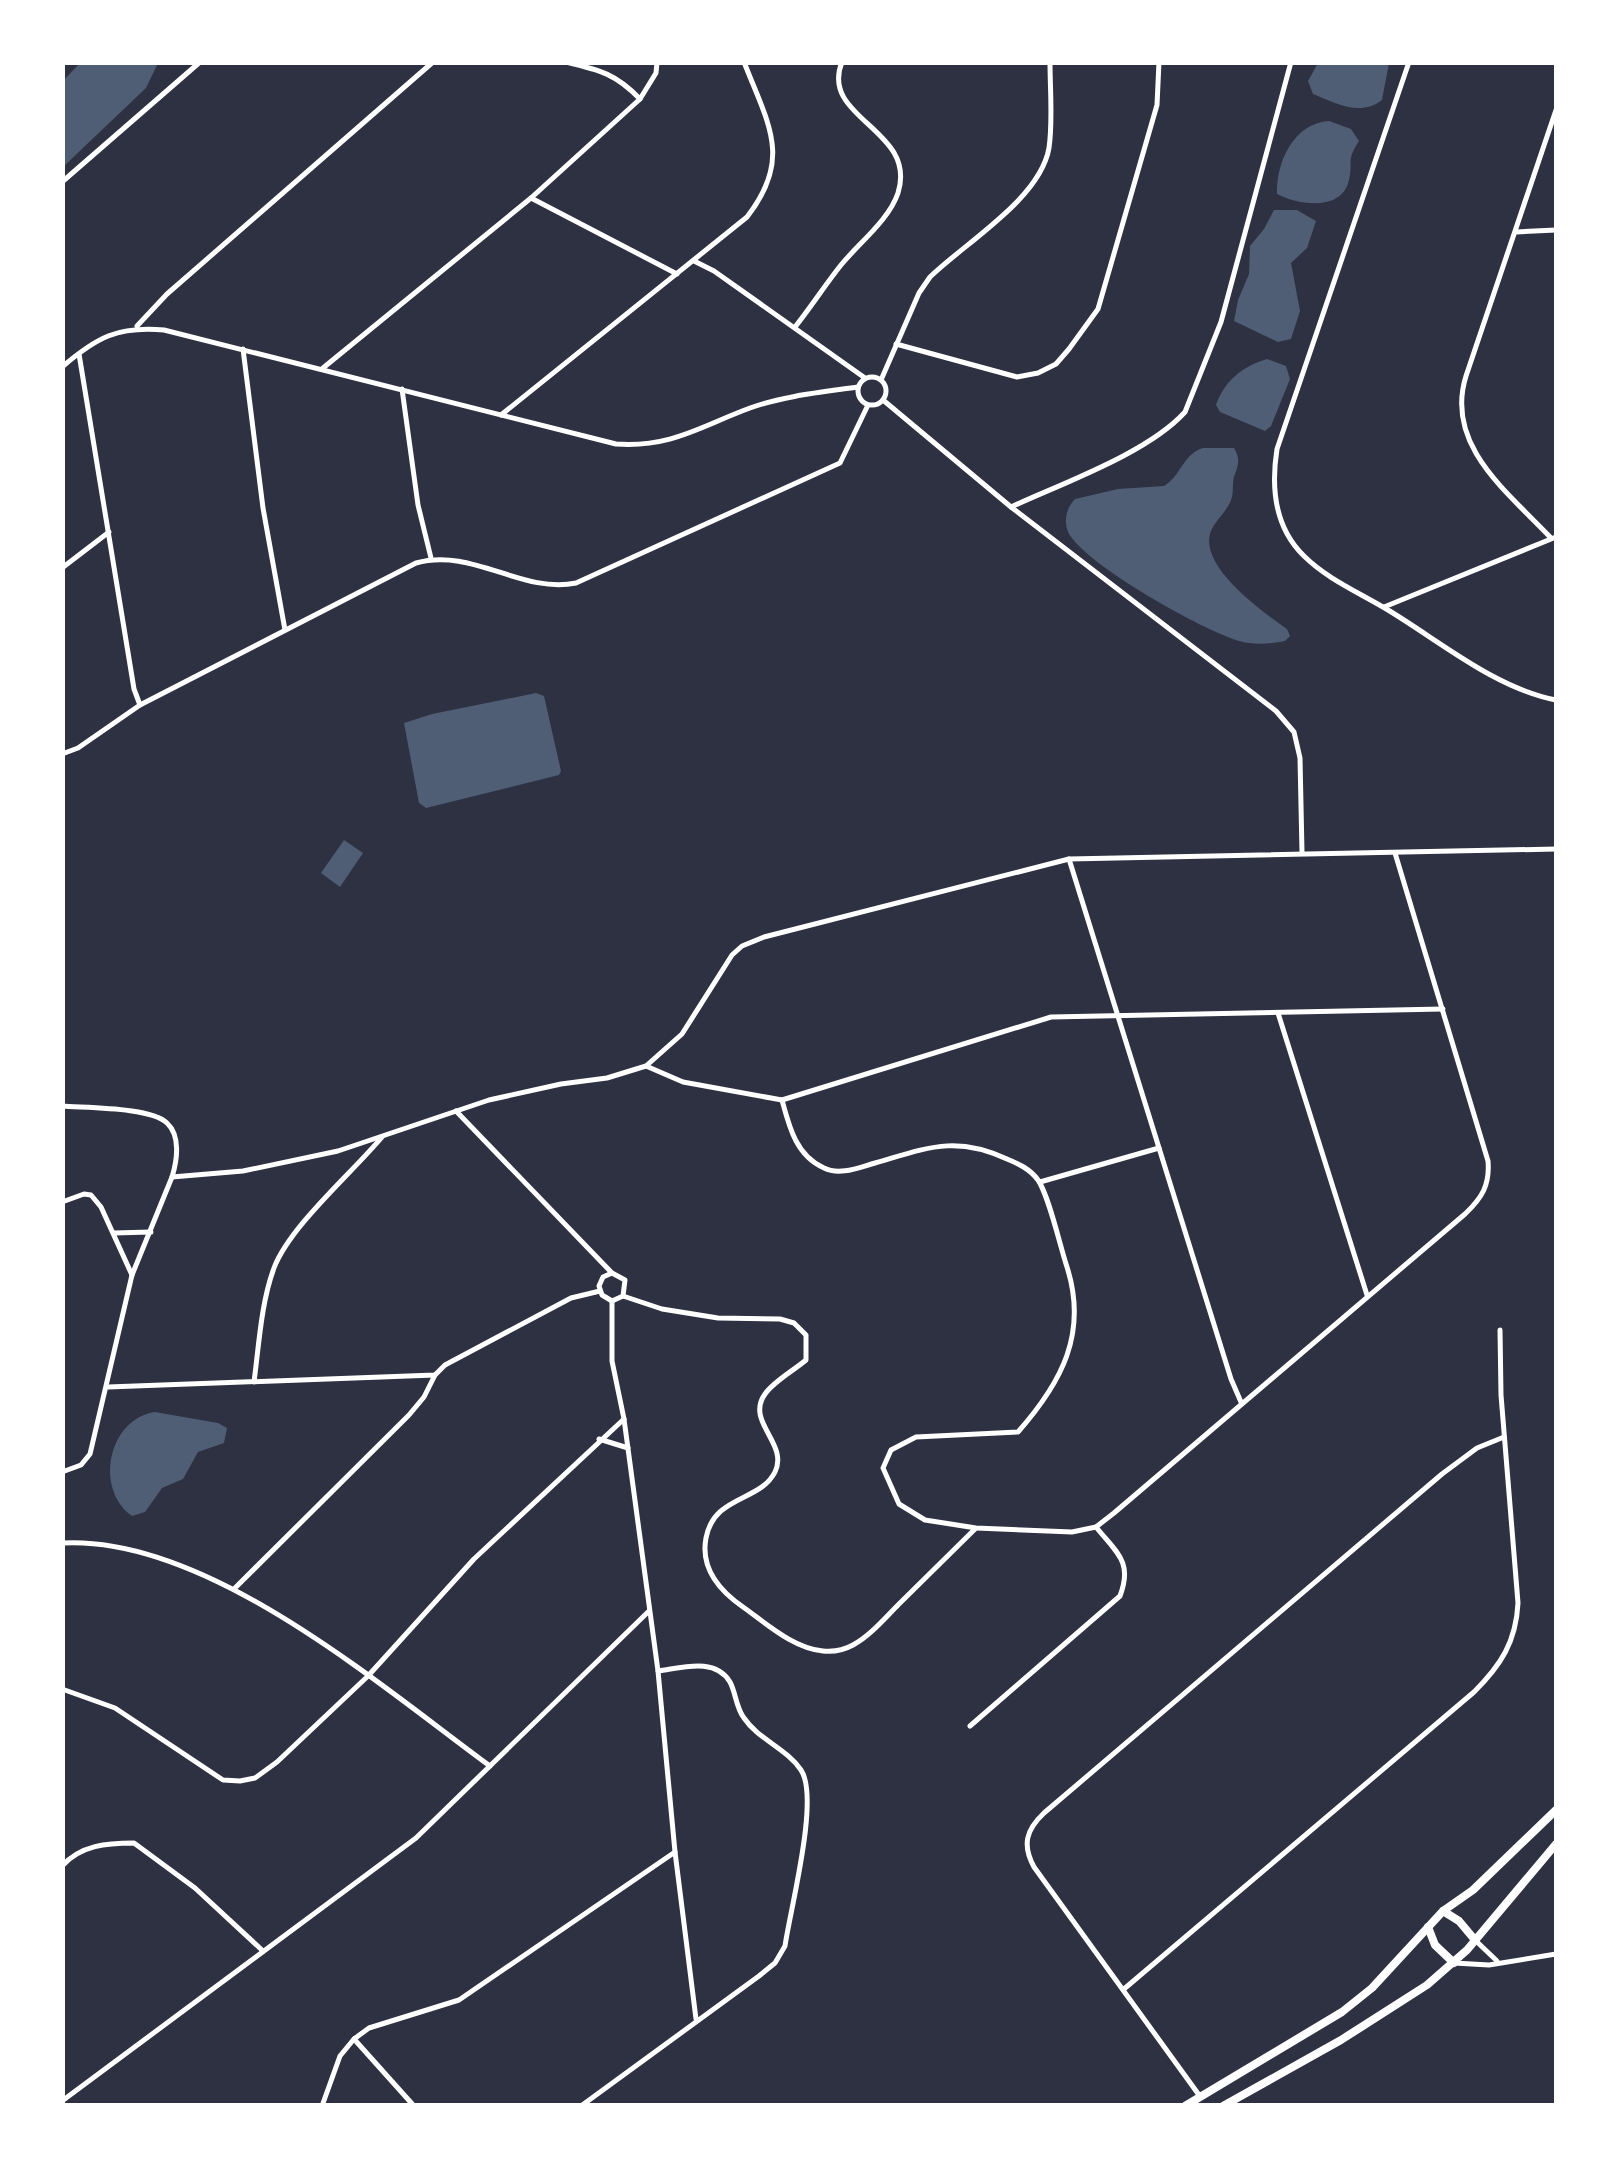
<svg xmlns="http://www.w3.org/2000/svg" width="1619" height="2168" font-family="'PT Sans',sans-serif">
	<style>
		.water { fill: #4f5d75 }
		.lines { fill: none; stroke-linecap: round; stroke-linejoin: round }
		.minor { stroke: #fff; stroke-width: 5 }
		.primary { stroke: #fff; stroke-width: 8 }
	</style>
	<rect width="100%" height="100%" fill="#2d3142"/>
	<!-- water -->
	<g class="water">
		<polygon points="80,63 158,63 146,88 63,167 63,81"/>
		<path d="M1318,63H1389L1382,100C1361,117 1335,103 1313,94L1308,81Z"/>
		<path d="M1329,121L1351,129L1359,141C1345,163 1354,160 1349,180C1342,212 1298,205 1277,194C1276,162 1294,123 1329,121Z"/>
		<polygon points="1274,210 1297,210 1316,221 1307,248 1291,263 1300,311 1291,339 1278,342 1234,321 1238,300 1249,274 1250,246 1264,229"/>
		<path d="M1267,359L1286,366L1290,379L1271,426L1265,431L1220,412L1216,405C1224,381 1243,366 1267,359Z"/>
		<path d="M1203,448H1234C1241,459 1238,466 1234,477C1232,485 1234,493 1231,500C1227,512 1213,522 1210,534C1201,568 1263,612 1287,629L1290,636L1285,641C1271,644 1253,645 1239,641C1202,630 1088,566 1069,534C1063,522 1066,508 1075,499L1118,489L1164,486C1181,476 1183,454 1203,448Z"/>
		<polygon points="536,693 544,696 561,771 559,775 426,808 419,803 404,723 432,714"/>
		<polygon points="344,840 363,853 340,887 321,873"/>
		<path d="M155,1412L218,1423L227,1428L224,1443L198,1452L183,1479L162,1488L145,1512L132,1516C94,1489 108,1419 155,1412Z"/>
	</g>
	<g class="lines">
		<!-- minor -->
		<g class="minor">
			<path d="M566,62C600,70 616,74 640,99"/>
			<path d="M1409,62L1277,449C1271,487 1274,527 1304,556C1327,579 1360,593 1388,610C1441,642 1495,688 1556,700"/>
			<polyline points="62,182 200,62"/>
			<polyline points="531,198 677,274"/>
			<polyline points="1516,232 1556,230"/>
			<polyline points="694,261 714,271 865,378"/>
			<polyline points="137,326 167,294 433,62"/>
			<path d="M795,327C811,307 825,285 841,265C859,243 889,220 898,193C918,129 819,119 842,62"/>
			<polyline points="896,344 1017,377 1038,373 1056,364 1069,349 1098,309 1157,105 1159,62"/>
			<polyline points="243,349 263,508 285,630"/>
			<polyline points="79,354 134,689 140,705"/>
			<path d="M62,367C97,337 118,326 164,330L616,444C671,448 701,426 750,408C783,396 823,392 858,387"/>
			<polyline points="323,368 531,198 640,99 656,73 657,62"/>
			<circle cx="872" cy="391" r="14"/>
			<path d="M881,380L919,293L930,277C966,242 1040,199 1049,148C1053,121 1050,90 1050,62"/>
			<polyline points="402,389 418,505 431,558"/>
			<polyline points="883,400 1011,507 1276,711 1294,732 1300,758 1302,852"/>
			<path d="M501,415L747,217C793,158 768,124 744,62"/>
			<path d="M1011,507C1063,483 1148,453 1185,412L1221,322L1291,62"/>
			<path d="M1551,538C1509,493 1444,446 1466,376L1556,110"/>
			<polyline points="62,568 109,532"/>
			<polyline points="1384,607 1556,537"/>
			<path d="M62,754L78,748L140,705L416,563C472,547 521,594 576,583L840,463L868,405"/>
			<polyline points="1069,859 1231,1379 1241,1402"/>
			<polyline points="1278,1013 1367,1295"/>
			<polyline points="646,1066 683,1082 782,1100 1051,1017 1443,1009"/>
			<path d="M782,1100C789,1126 796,1156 824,1168C840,1176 860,1167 875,1163C927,1148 955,1135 1007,1159C1019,1164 1030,1169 1038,1180C1049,1196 1060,1246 1067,1267C1088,1333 1062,1382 1018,1432L916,1437L891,1450L883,1468L899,1504L925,1520L976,1528L1072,1532L1096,1527L1114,1513L1465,1214C1482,1198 1490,1185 1488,1161L1395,853"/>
			<path d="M62,1106C86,1108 151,1107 167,1123C181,1136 177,1161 172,1177L243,1171L338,1151L489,1100L561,1084L607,1078L646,1066L682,1034L732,955L742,946L764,937L1069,859L1556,849"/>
			<polyline points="456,1111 612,1273 625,1280 623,1296 612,1301 602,1295 599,1286 603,1277 612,1273"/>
			<polyline points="1040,1182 1159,1148"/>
			<polyline points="62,1202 84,1194 91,1195 101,1207 132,1275"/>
			<polyline points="114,1233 151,1232"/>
			<path d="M623,1296L662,1309L718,1318L780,1319L794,1323L806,1335V1360C793,1371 774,1381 765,1394C745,1422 789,1443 775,1472C760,1502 714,1495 706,1538C700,1569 720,1591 743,1607C767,1624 793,1648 823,1651C833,1652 844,1650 853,1645C870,1636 885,1618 899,1604C924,1579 950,1554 975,1529"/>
			<polyline points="612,1301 612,1361 624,1419 658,1671 675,1852 696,2019"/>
			<path d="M254,1382C259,1345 261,1303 274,1268C290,1226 352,1173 382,1137"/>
			<polyline points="108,1387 435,1375 445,1365 571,1298 600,1291"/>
			<polyline points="599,1439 628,1448"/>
			<polyline points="62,1472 81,1465 90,1454 132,1275 172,1177"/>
			<path d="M62,1543C206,1535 378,1684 490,1766"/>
			<polyline points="235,1588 409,1415 424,1397 435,1375"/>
			<polyline points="62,1689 115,1708 223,1780 240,1781 255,1778 277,1762 368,1676 474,1559 624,1419"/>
			<path d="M970,1726L1120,1596C1133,1562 1117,1553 1096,1527"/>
			<path d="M62,1866C81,1845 107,1843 134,1843L195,1888L263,1951"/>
			<polyline points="1475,1940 1497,1961"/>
			<polyline points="1454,1963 1489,1965 1556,1954"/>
			<path d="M1124,1989L1474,1692C1501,1665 1516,1642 1518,1603L1501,1395L1500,1330"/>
			<polyline points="354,2039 414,2106"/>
			<path d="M1199,2095L1034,1867C1022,1845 1026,1830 1044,1813L1442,1474L1477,1448L1504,1437"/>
			<polyline points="62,2101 416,1838 648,1612"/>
			<polyline points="322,2106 340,2056 354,2039 369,2028 459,2000 675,1852"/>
			<path d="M581,2106L759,1976L775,1963L785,1946C790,1910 820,1798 801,1770C787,1749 758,1739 744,1718C736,1708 736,1693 730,1682C715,1657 682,1668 658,1671"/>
		</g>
		<!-- primary -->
		<g class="primary">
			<polyline points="1443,1911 1459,1921 1475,1940"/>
			<polyline points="1428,1927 1435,1945 1454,1963"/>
			<polyline points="1185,2106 1342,2012 1372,1988 1443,1911 1473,1890 1556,1810"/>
			<polyline points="1223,2106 1341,2040 1427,1985 1467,1950 1556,1844"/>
		</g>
	</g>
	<!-- border -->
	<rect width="1619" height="2168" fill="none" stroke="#ffffff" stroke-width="130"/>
</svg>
